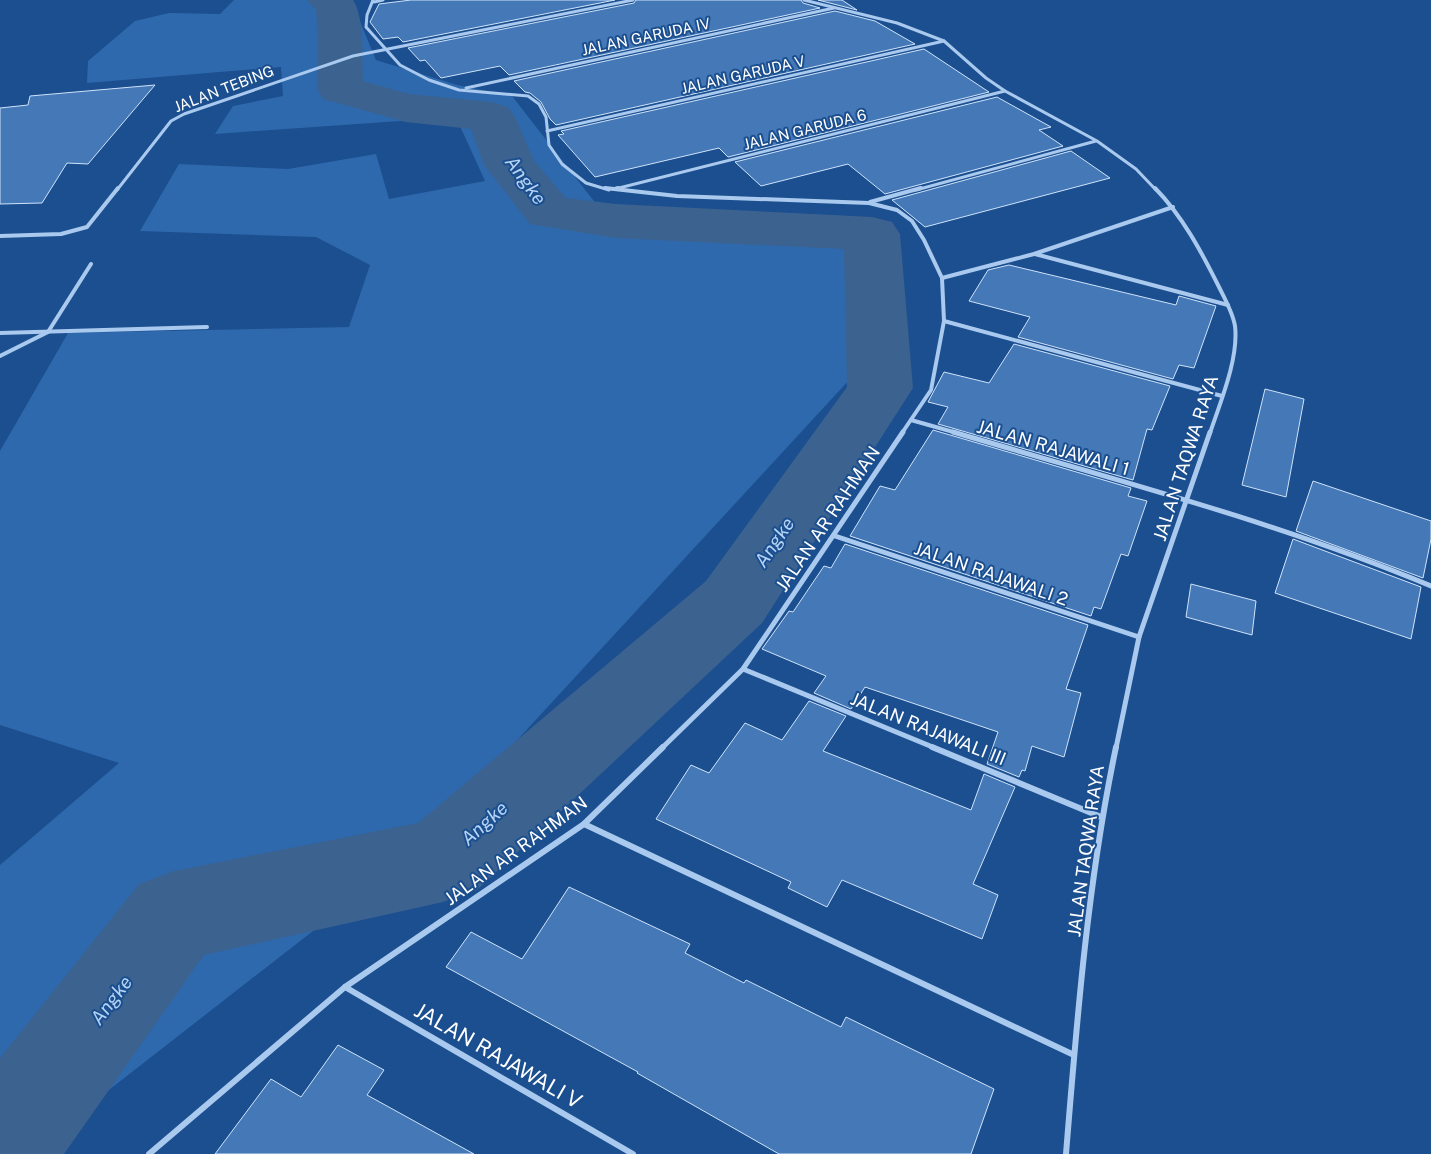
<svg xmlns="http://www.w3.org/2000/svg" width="1431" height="1154" font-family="'Public Sans',sans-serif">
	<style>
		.green { fill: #2e69ad }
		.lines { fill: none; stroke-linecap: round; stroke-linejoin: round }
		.river { fill: #3c6290; fill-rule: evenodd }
		.building { fill: #4478b7; stroke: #cfe3fa }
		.minor-far3 { stroke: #a9c9ee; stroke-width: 3 }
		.minor-far2 { stroke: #a9c9ee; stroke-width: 4 }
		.minor-far1 { stroke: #a9c9ee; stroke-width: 5 }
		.minor { stroke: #a9c9ee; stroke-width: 6 }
		.labels { text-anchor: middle; stroke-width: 4; stroke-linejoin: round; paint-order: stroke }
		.far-street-label { font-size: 15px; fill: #fff; stroke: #1b4f8f }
		.street-label { font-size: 18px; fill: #fff; stroke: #1b4f8f }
		.water-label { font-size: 19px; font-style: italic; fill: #b5d3f5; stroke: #1b4f8f }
		.near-street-label { font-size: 21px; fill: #fff; stroke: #1b4f8f }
	</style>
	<rect width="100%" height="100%" fill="#1b4f8f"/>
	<!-- green -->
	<polygon class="green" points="234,0 351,0 376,60 457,85 512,96 597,205 846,216 862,366 413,853 55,1132 35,1154 0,1154 0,865 119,763 0,725 0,451 68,333 349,327 370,265 316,237 140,231 179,164 288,169 376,154 389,199 485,181 459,124 400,121 215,134 233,106 283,96 281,67 87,83 88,61 135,21 169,13 220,14"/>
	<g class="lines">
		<!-- river -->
		<path class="river" d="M307,0H353C365,18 362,59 363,81L409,94L491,102L508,107L515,117L534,161L566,198L616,204L872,217L892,222L900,234L913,388L762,623L477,890L443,902L204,955L64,1154H0V1058L139,884L174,871L418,823L706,581L847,387L844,249L616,238L530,224L484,165L471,129L406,122L323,99L317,89L318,37L316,10Z"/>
	</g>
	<!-- building -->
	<g class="building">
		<polygon points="411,0 615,0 403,42 398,37 383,39 370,22 379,4"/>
		<polygon points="636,0 801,0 803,3 820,8 509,75 500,66 441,78 425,60 420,61 408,48 634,3"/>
		<polygon points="818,0 842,0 857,10"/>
		<polygon points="835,11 875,21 915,44 556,125 550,119 541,102 530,93 525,92 514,81"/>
		<polygon points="924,49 989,92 728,157 719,148 595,177 558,135 564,134 561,131"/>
		<polygon points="155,85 88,164 67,163 42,203 0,204 0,108 28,105 30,96"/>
		<polygon points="997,97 1051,127 1039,130 1063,146 885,194 848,164 761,186 735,162"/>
		<polygon points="1071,151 1110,178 925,227 892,200"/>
		<polygon points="1009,265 1176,305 1179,296 1216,306 1194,368 1179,365 1173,379 1018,337 1030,317 969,301 988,270"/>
		<polygon points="1014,344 1170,386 1152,430 1147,429 1133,480 938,424 948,407 928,402 944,372 989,383"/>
		<polygon points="1265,389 1304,399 1286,497 1242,485"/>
		<polygon points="933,430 1131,488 1128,496 1147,501 1128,556 1121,554 1101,609 1094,607 1091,616 850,536 880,486 895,490"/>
		<polygon points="1313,481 1431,521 1431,539 1423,578 1296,531"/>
		<polygon points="1293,539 1421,587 1411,639 1275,593"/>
		<polygon points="845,544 1088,625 1066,689 1081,693 1064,757 1032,746 1025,771 1022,770 1019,777 987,764 998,732 865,687 851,709 814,693 826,676 762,649 789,611 793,612 824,566 831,568"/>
		<polygon points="1191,584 1256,601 1252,635 1186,617"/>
		<polygon points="809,701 846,716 823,751 971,810 984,774 1015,787 973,884 998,895 982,939 842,880 827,907 788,888 791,882 656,819 691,765 709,773 745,723 782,740"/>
		<polygon points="569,887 690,944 685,953 744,983 746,980 841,1027 846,1017 994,1089 971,1154 779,1154 637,1073 638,1072 446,967 471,932 522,959"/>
		<polygon points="338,1045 384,1070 367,1095 474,1154 215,1154 271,1079 301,1097"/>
	</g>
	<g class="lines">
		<!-- minor-far3 -->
		<g class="minor-far3">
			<polyline points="373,0 367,15 366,27 400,65 429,80 459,90 528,96 539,104 546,117 549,145 562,164 586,183 609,190"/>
			<polyline points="804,0 897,23 944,41 986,78 1005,91 1097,141 1136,169 1156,190"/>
			<polyline points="374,2 383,0"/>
			<polyline points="466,88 834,8"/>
			<polyline points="547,131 944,41"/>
			<polyline points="615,189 1005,91"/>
			<polyline points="117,190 171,121 184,114 353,56 633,0"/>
			<polyline points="916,190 1096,141"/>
		</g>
		<!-- minor-far2 -->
		<g class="minor-far2">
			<polyline points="605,188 677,196 869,203 897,210 912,221 924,240 942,278 944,321 931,390 902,433"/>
			<path d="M1155,188C1183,217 1201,251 1219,287C1225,299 1233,313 1235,326C1239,358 1220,403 1210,433"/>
			<polyline points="615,189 618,188"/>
			<polyline points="870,202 921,188"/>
			<polyline points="0,236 61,234 87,227 118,188"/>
			<polyline points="1035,254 1228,305"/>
			<polyline points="942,278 1034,254 1173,207"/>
			<polyline points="944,321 1222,396"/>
			<polyline points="0,333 207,327"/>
			<polyline points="0,356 48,332 91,264"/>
			<polyline points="911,420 957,433"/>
		</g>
		<!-- minor-far1 -->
		<g class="minor-far1">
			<path d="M953,432C1113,479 1277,522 1431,586"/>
			<polyline points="835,536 1139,637"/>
			<polyline points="743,669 935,748"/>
			<polyline points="662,748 743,669 903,432"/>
			<polyline points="1116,748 1139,637 1210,432"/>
		</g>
		<!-- minor -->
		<g class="minor">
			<polyline points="932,747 1101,817"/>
			<polyline points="584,824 1074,1055"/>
			<polyline points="345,987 633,1154"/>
			<polyline points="149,1154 345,987 584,824 663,747"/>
			<path d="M1066,1154C1077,1018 1088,880 1116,747"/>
		</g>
	</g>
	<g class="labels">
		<!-- far-street labels -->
		<g class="far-street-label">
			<text transform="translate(646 37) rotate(-12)" y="5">JALAN GARUDA IV</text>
			<text transform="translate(743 75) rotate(-13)" y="5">JALAN GARUDA V</text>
			<text transform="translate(224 89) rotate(-21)" y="5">JALAN TEBING</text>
			<text transform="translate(805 130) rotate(-14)" y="5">JALAN GARUDA 6</text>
		</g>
		<!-- street labels -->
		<g class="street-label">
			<text transform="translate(1053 448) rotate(16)" y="6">JALAN RAJAWALI 1</text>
			<text transform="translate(1186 458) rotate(-72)" y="6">JALAN TAQWA RAYA</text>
			<text transform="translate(828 519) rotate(-56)" y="6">JALAN AR RAHMAN</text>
			<text transform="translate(991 574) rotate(19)" y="6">JALAN RAJAWALI 2</text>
			<text transform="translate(928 729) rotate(22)" y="6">JALAN RAJAWALI III</text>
			<text transform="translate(516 851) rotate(-36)" y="6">JALAN AR RAHMAN</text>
			<text transform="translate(1086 851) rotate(-82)" y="6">JALAN TAQWA RAYA</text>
		</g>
		<!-- water labels -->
		<g class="water-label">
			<text transform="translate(526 180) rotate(54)" y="7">Angke</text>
			<text transform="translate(774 542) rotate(-56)" y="7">Angke</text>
			<text transform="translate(484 823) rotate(-42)" y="7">Angke</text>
			<text transform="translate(111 1000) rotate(-53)" y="7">Angke</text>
		</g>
		<!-- near-street labels -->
		<g class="near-street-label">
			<text transform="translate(498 1056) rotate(30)" y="7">JALAN RAJAWALI V</text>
		</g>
	</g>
</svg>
